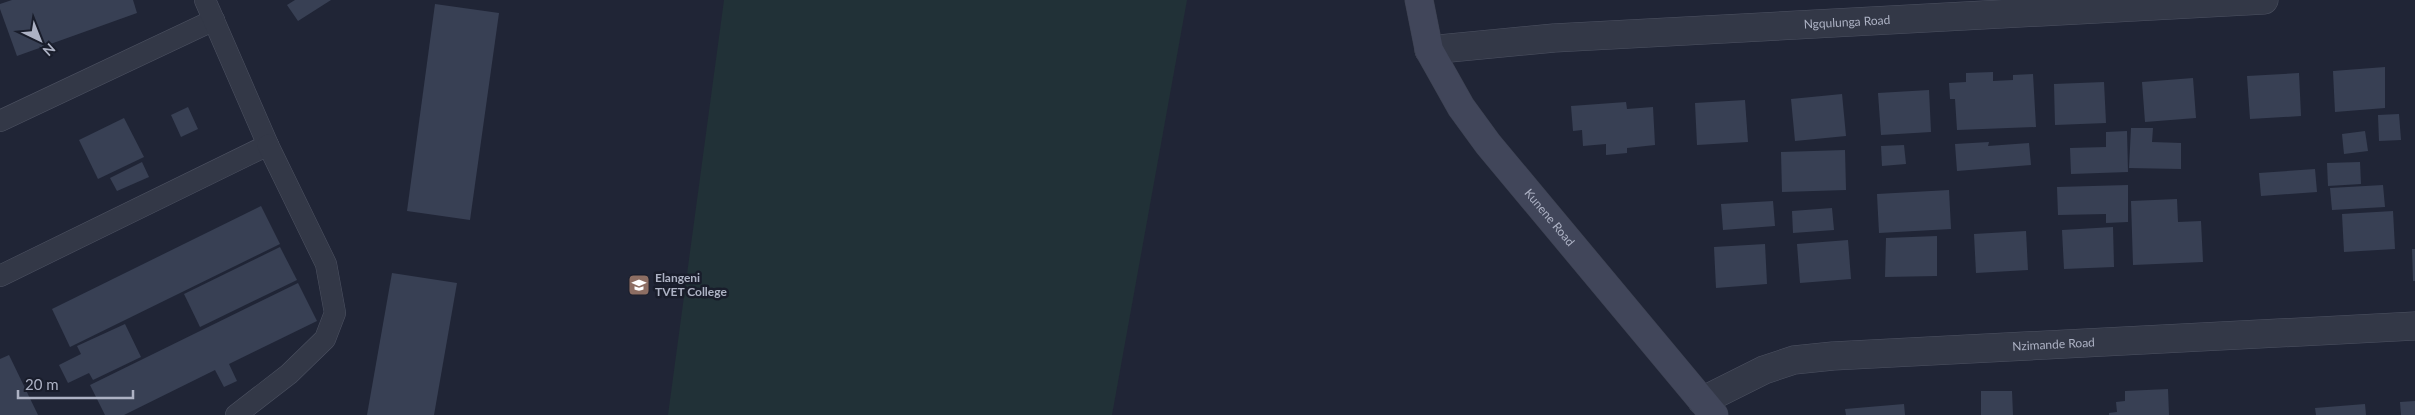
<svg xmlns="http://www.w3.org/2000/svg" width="2415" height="415" font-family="Lato,sans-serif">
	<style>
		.green { fill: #213137 }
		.building { fill: #384054 }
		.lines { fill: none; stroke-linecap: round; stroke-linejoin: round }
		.lane-casing { stroke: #4d5262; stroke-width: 22 }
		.street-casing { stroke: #4d5262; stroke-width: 29 }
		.secondary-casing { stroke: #3c4150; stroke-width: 29 }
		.lane { stroke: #333847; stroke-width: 21 }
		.street { stroke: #333847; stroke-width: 28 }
		.secondary { stroke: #41465a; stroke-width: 28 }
		.labels { text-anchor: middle; stroke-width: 5; stroke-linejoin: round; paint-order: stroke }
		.street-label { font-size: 12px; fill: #adb2c4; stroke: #191d2b }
		.poi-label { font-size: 12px; font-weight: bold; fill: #adb2c4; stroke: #191d2b; text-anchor: start }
	</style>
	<rect width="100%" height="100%" fill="#202536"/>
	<!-- green -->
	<polygon class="green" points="724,0 1187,0 1112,415 668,415"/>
	<!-- building -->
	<g class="building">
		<polygon points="12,0 133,0 137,13 17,56 0,9 0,4"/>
		<polygon points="295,0 331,0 298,21 287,5"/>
		<polygon points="435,4 499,13 470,220 407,211"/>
		<polygon points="2385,67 2385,108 2335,112 2333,71"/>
		<polygon points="1993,72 1993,81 2013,80 2013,75 2033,74 2036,127 1957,130 1955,99 1950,99 1949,83 1966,82 1966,73"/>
		<polygon points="2299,73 2301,116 2250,119 2247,76"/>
		<polygon points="2193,78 2196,118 2145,122 2142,82"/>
		<polygon points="2104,82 2106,123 2055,125 2054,84"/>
		<polygon points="1929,90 1931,132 1881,135 1878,93"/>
		<polygon points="1842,94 1846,136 1795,141 1791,99"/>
		<polygon points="1745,100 1748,142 1697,145 1695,103"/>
		<polygon points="1626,102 1627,109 1653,107 1655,145 1627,148 1627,153 1606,155 1606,144 1583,146 1582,130 1573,131 1571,106"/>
		<polygon points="188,107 198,129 181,137 171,115"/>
		<polygon points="2399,114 2401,140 2379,141 2378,115"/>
		<polygon points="124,118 144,157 98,179 79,140"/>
		<polygon points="2131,128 2153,128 2152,142 2181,143 2181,169 2129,168"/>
		<polygon points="2127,131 2128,172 2071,174 2070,148 2106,147 2106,132"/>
		<polygon points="2365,131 2368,151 2344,154 2342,134"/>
		<polygon points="1989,142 1988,146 2029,143 2031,165 1957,171 1955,144"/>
		<polygon points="1904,145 1906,164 1882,166 1881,146"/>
		<polygon points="1845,150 1846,190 1782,192 1781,152"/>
		<polygon points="142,162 149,177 117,191 110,178"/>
		<polygon points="2360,162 2361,184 2328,186 2327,163"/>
		<polygon points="2315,169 2317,192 2261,196 2259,173"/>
		<polygon points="2128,185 2128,222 2106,223 2106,214 2058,215 2057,187"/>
		<polygon points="2383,185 2385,207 2332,210 2330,188"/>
		<polygon points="1949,190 1951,229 1879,233 1877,194"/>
		<polygon points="2177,199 2178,222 2201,221 2203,262 2133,265 2131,201"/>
		<polygon points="1773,201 1775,226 1723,230 1721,204"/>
		<polygon points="261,206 280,244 70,347 52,309"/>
		<polygon points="1832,208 1834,230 1793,233 1792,211"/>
		<polygon points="2393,211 2395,249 2344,252 2342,214"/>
		<polygon points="2113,227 2114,267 2064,269 2062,230"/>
		<polygon points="2026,231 2028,270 1976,273 1974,234"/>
		<polygon points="1937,236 1937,276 1885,277 1886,238"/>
		<polygon points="1848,240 1851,279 1800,283 1797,244"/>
		<polygon points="1765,244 1767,284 1716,288 1714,247"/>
		<polygon points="280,247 297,280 200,327 184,294"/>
		<polygon points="2412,249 2415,249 2415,281 2413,281"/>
		<polygon points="392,273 457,283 434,415 367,415"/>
		<polygon points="298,283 317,321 229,364 237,381 224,387 215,370 124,415 105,415 90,385"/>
		<polygon points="125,324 141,357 93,380 89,373 68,383 59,365 81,354 77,346"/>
		<polygon points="9,355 38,415 0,415 0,359"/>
		<polygon points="2168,389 2169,415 2109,415 2109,413 2117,412 2116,402 2125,401 2125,391"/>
		<polygon points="1981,391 2012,391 2013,415 1981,415"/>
		<polygon points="2415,401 2415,415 2401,415 2400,402"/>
		<polygon points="1904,404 1905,415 1846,415 1845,409"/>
		<polygon points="2365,404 2366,415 2316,415 2315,408"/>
	</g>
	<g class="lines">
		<!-- lane casing -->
		<g class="lane-casing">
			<g id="lane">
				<polyline points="0,121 214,20"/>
				<polyline points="0,276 268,145 205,0"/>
				<polyline points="236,415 289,374 325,339 335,313 326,264 268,145"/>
			</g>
		</g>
		<!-- street casing -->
		<g class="street-casing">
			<g id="street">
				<path id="s1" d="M1429,50L1554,38L2264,0"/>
				<path id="s2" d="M1702,401L1764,370L1794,360L1833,356L2415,326"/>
			</g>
		</g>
		<!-- secondary casing -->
		<g class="secondary-casing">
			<g id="secondary">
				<path id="s3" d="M1419,0L1429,50L1461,107L1488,144L1714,415"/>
			</g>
		</g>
		<!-- lane -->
		<use href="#lane" class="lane"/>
		<!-- street -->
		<use href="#street" class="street"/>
		<!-- secondary -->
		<use href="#secondary" class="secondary"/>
	</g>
	<!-- icons -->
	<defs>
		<g id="university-square" transform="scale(1.125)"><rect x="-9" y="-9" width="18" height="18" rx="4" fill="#8d6e63" stroke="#191d2b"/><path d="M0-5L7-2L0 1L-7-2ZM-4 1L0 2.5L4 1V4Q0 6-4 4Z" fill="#fff"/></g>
	</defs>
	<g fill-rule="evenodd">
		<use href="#university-square" x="639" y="285"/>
	</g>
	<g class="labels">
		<!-- street labels -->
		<g class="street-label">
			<text dy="4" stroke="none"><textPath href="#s1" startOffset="419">Ngqulunga Road</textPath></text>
			<text dy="4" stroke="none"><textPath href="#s3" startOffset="258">Kunene Road</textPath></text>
			<text dy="4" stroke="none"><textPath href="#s2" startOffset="361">Nzimande Road</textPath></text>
		</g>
		<!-- poi labels -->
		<g class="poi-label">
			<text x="655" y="282">Elangeni<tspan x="655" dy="14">TVET College</tspan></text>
		</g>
	</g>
	<!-- north arrow -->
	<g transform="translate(40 40) rotate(137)" stroke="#191d2b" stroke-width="4" paint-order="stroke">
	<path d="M0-4L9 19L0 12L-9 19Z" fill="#adb2c4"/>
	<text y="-8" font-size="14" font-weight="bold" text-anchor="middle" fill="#adb2c4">N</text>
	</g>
	<!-- scale -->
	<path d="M18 390v8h115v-8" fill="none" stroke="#adb2c4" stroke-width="2.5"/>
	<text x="25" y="390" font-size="15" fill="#adb2c4" stroke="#191d2b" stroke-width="4" paint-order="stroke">20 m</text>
</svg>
